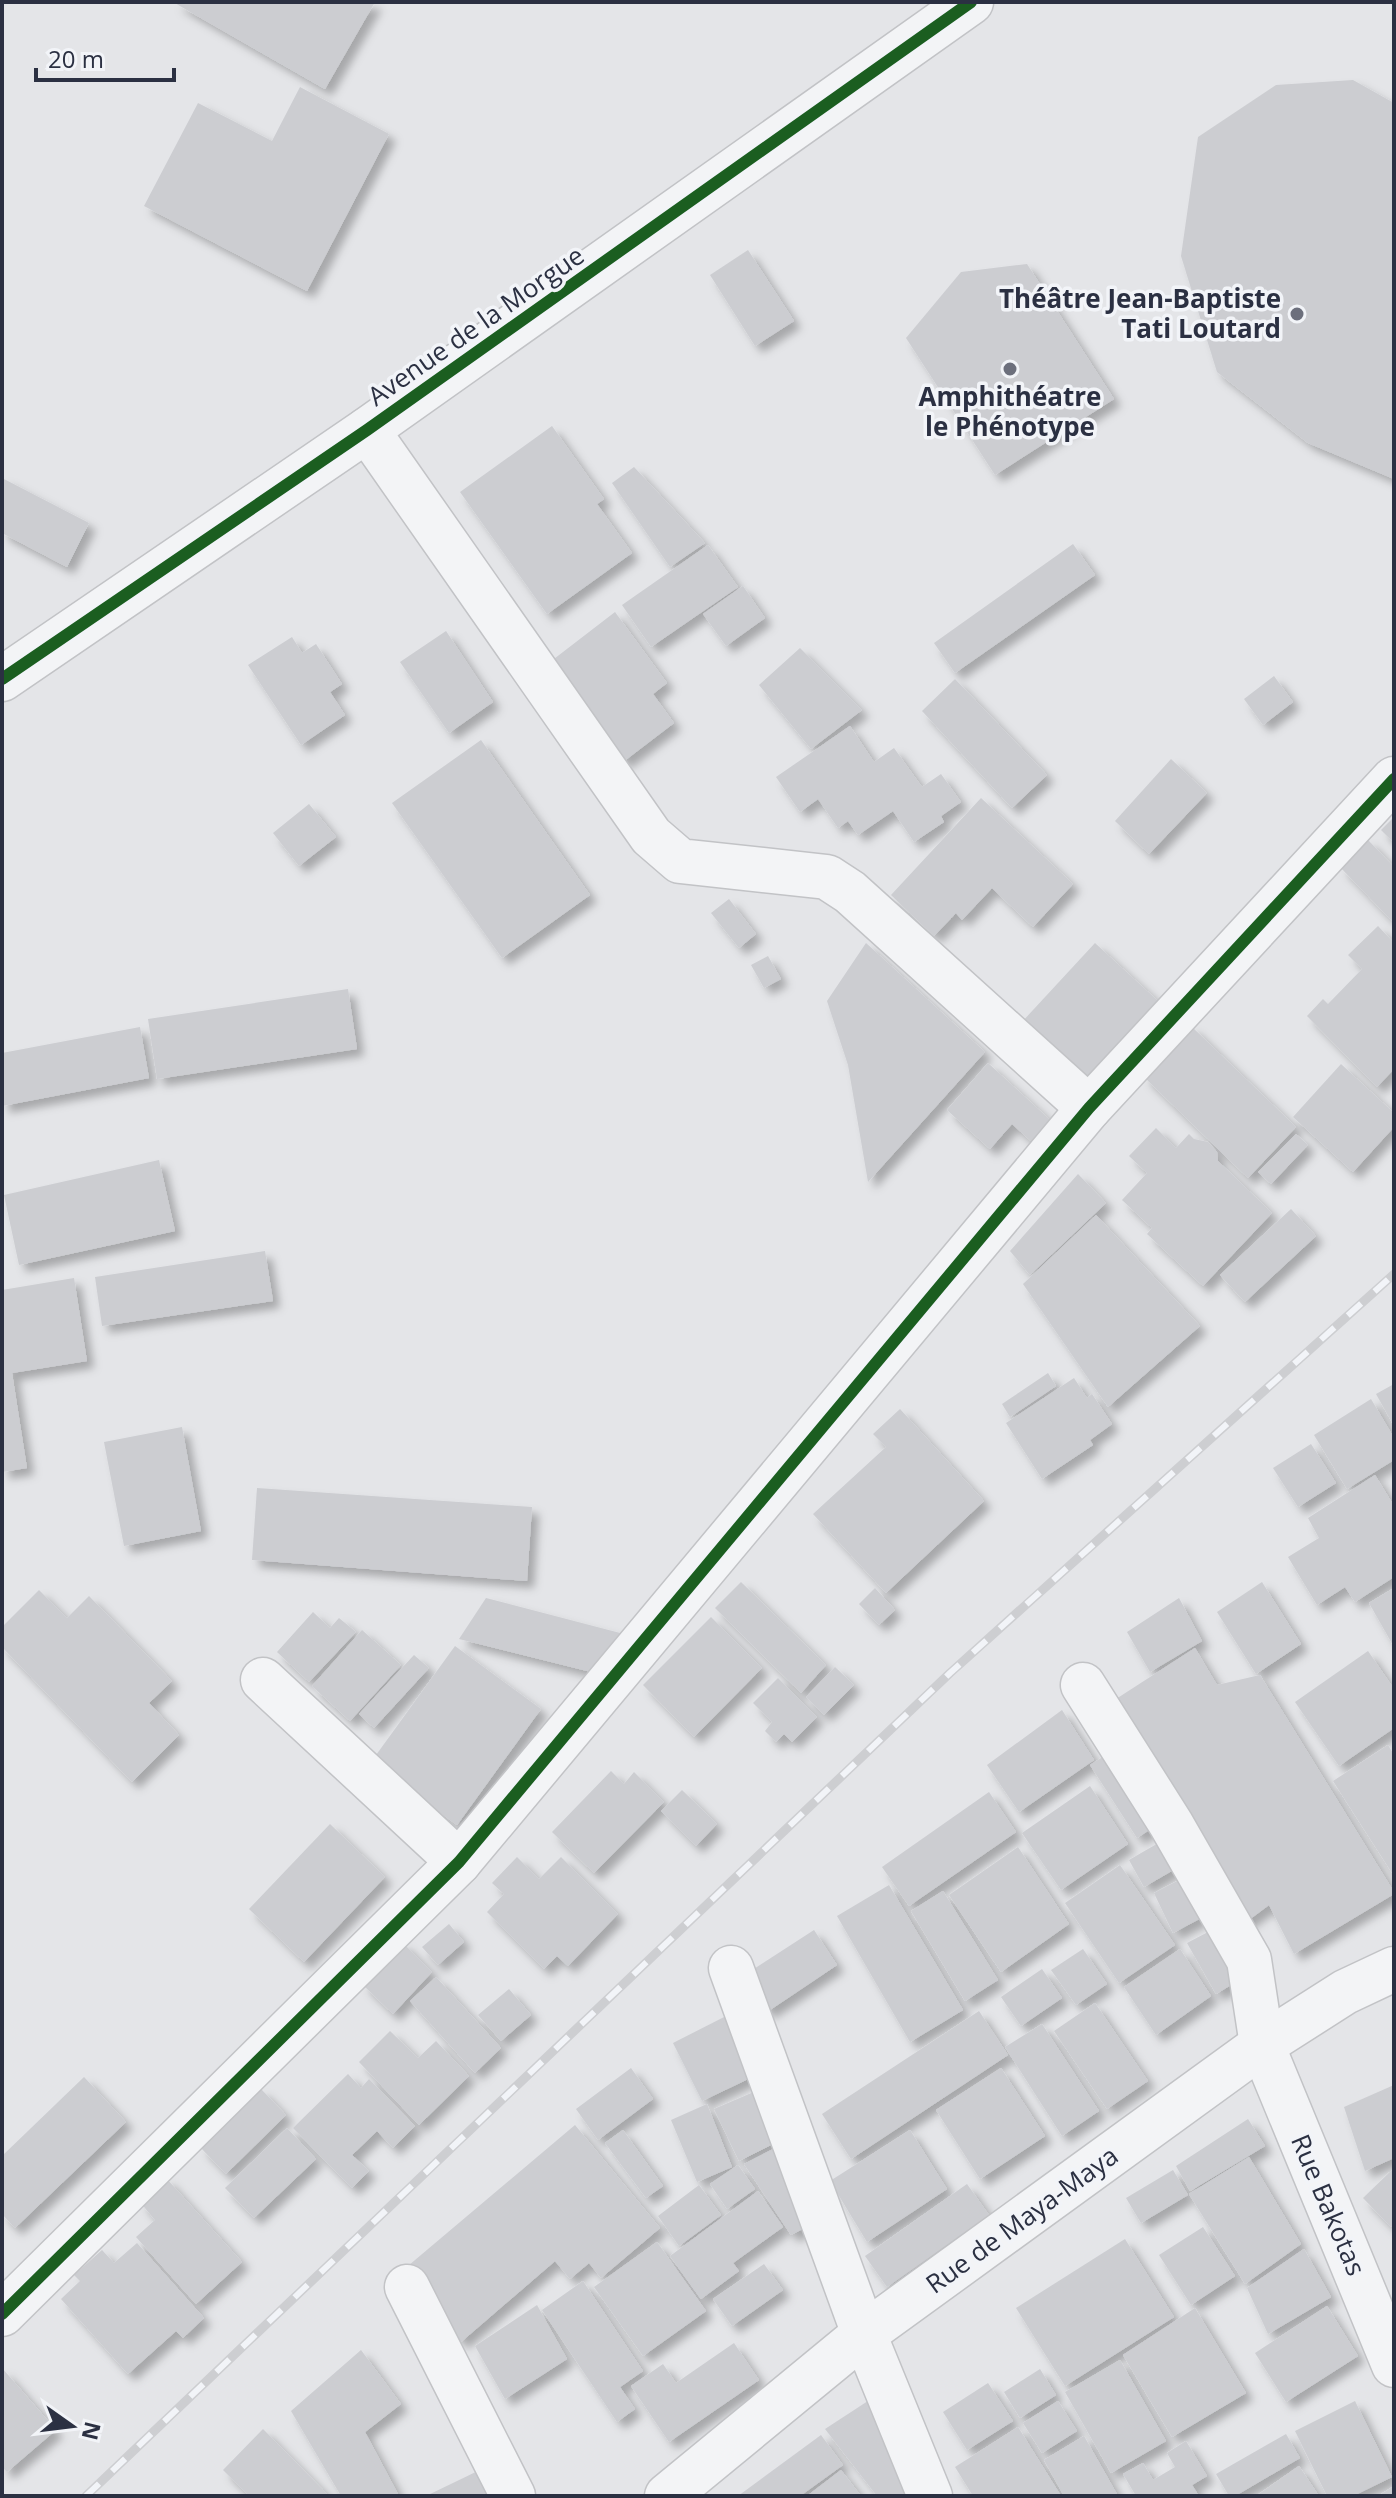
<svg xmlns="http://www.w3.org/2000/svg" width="1396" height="2498" font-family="'Open Sans',sans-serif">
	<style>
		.building { fill: #cccdd1; filter: url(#shadow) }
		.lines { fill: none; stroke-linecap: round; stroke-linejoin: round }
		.minor-casing { stroke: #c2c3c6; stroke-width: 47 }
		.minor { stroke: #f3f4f6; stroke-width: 44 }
		.rail-casing { stroke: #cdced1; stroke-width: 9 }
		.rail { stroke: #f2f4f8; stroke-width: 6; stroke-dasharray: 18; stroke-linecap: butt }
		.cycleway-casing { stroke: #f2f4f8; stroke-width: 17 }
		.cycleway { stroke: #1b5e20; stroke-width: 12 }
		.poi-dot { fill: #6c6f7c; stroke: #f2f4f8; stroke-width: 3 }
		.labels { text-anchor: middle; stroke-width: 7; stroke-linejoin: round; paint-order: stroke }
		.poi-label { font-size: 26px; font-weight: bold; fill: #2b3042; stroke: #f2f4f8; text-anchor: end }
		.street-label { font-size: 26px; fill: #2b3042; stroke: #f2f4f8 }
	</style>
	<defs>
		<filter id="shadow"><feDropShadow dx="7" dy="7" stdDeviation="4" flood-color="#0004"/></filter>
	</defs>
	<rect width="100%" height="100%" fill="#e4e5e8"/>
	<!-- building -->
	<g class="building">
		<polygon points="173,2 375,2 325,89"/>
		<polygon points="1353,80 1394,103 1394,479 1308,443 1217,372 1181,256 1198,137 1276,85"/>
		<polygon points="300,87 389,134 307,291 144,206 198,103 272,141"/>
		<polygon points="748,250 794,321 755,346 710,275"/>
		<polygon points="1027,264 1114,399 995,475 906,338 961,272"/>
		<polygon points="552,426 604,499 597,504 632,553 547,614 460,492"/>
		<polygon points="634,467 705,543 670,567 612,483"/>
		<polygon points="2,478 89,523 67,567 2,533"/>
		<polygon points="1073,544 1095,575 955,673 934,643"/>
		<polygon points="708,545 738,587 651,647 622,605"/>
		<polygon points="743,586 765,618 726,646 703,614"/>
		<polygon points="615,612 667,683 653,694 674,723 623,762 550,662"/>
		<polygon points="446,631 493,702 449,733 400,662"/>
		<polygon points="292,637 302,653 316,644 342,684 330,692 345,715 301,745 248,665"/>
		<polygon points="800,648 862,710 811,749 759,685"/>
		<polygon points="1274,676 1293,702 1263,725 1244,699"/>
		<polygon points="955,679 1047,775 1012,808 922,711"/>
		<polygon points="850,726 874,762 894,748 922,787 941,774 961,802 941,816 944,822 914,842 893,811 858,835 848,821 838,828 818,799 800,812 776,777"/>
		<polygon points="481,740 590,895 502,958 392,803"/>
		<polygon points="1171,759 1207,793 1149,854 1115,821"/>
		<polygon points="981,798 1073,884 1033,927 992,888 962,920 956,913 934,936 891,895"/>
		<polygon points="309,804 336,837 299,866 273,833"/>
		<polygon points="1394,817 1394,843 1381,830"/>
		<polygon points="1368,840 1394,867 1392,921 1340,867"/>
		<polygon points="729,899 756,934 739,948 711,913"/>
		<polygon points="1378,926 1394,943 1394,1069 1377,1087 1307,1016 1323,999 1328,1004 1362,969 1348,955"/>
		<polygon points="866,943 985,1052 868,1182 848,1065 827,1001"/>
		<polygon points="1095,943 1158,1001 1083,1080 1021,1023"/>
		<polygon points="768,956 781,979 764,988 751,965"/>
		<polygon points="348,989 357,1049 157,1079 148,1019"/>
		<polygon points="1191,1026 1296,1127 1248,1178 1143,1076"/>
		<polygon points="140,1027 149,1078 2,1106 2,1053"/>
		<polygon points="988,1063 1061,1130 1042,1151 1012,1124 990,1149 947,1110"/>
		<polygon points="1341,1064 1394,1113 1394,1127 1353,1172 1293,1117"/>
		<polygon points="1156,1128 1176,1148 1189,1134 1194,1139 1208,1142 1217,1152 1218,1161 1272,1213 1203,1286 1147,1234 1152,1228 1122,1200 1147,1173 1129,1156"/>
		<polygon points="1296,1134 1308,1145 1271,1184 1258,1172"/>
		<polygon points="159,1160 175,1231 19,1265 4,1195"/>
		<polygon points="1078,1174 1106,1203 1030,1275 1010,1251"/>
		<polygon points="1291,1209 1316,1236 1245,1302 1220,1275"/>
		<polygon points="1096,1215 1200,1326 1108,1407 1023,1284"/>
		<polygon points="265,1251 273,1301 102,1326 95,1277"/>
		<polygon points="74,1278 87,1361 12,1373 27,1468 2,1472 2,1290"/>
		<polygon points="1048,1373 1056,1386 1010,1417 1002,1404"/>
		<polygon points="1074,1378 1087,1398 1092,1394 1112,1424 1090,1440 1093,1445 1042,1479 1006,1423"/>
		<polygon points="1394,1384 1394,1426 1376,1394"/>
		<polygon points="1371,1399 1394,1438 1394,1460 1347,1489 1314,1435"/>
		<polygon points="900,1409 984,1501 886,1593 813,1514 886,1447 873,1434"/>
		<polygon points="182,1427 201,1531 124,1546 104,1442"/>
		<polygon points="1311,1444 1336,1483 1298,1507 1273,1468"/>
		<polygon points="1375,1475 1394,1506 1394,1577 1355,1602 1345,1587 1317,1605 1288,1557 1319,1538 1308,1518"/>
		<polygon points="257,1488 532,1507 527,1581 252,1560"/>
		<polygon points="741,1582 826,1665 801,1693 715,1608"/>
		<polygon points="1262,1582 1301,1644 1256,1674 1217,1612"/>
		<polygon points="875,1588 895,1610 879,1625 859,1604"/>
		<polygon points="1394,1588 1394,1647 1369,1603"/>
		<polygon points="39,1590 67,1618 89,1596 172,1681 149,1703 179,1735 132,1782 2,1647 2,1627"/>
		<polygon points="486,1598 620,1633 599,1674 459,1639"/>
		<polygon points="1179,1598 1202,1641 1150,1672 1127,1632"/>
		<polygon points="313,1612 330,1628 339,1618 356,1632 309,1682 277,1652"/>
		<polygon points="711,1617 762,1668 694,1737 643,1685"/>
		<polygon points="362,1630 401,1665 350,1721 312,1686"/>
		<polygon points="455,1646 541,1709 457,1825 371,1762"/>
		<polygon points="1195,1648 1217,1685 1260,1675 1394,1892 1394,1894 1294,1954 1269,1905 1238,1928 1116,1699"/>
		<polygon points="1368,1651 1394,1689 1394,1728 1339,1766 1295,1702"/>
		<polygon points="414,1655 429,1668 374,1728 359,1714"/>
		<polygon points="835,1667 854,1685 824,1715 806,1697"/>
		<polygon points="778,1678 817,1717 792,1742 784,1734 776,1742 765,1731 772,1722 753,1703"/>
		<polygon points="1062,1710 1094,1760 1019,1812 987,1765"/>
		<polygon points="1388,1745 1394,1755 1394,1876 1333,1781"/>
		<polygon points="1117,1748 1163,1821 1137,1838 1090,1765"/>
		<polygon points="611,1771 624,1784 634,1772 664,1802 594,1873 552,1832"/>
		<polygon points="1090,1786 1128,1844 1061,1890 1022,1833"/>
		<polygon points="682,1790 717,1824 696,1846 661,1811"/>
		<polygon points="989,1792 1016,1832 909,1906 882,1867"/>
		<polygon points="330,1824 385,1877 304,1962 249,1909"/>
		<polygon points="1167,1838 1182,1865 1144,1887 1129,1860"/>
		<polygon points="1018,1847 1069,1924 1001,1972 949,1895"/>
		<polygon points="517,1857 539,1879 561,1857 618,1914 568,1966 557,1956 544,1969 487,1912 504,1894 492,1883"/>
		<polygon points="1120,1865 1175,1945 1119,1983 1065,1903"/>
		<polygon points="1183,1878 1203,1917 1173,1933 1154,1893"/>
		<polygon points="889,1885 963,2010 910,2042 837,1916"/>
		<polygon points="943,1891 998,1980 965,2001 911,1911"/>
		<polygon points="449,1924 464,1942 438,1965 422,1947"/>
		<polygon points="814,1930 837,1965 767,2012 743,1976"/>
		<polygon points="1208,1932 1236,1982 1216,1994 1187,1943"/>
		<polygon points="402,1942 432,1972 393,2014 362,1984"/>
		<polygon points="1083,1949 1107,1984 1076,2005 1051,1970"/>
		<polygon points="1180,1949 1211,1996 1156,2035 1124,1987"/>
		<polygon points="1042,1969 1062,1998 1021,2026 1001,1997"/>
		<polygon points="436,1977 501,2048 475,2073 410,2001"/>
		<polygon points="509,1989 531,2015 501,2041 478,2015"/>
		<polygon points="1095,2003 1148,2081 1107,2109 1054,2031"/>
		<polygon points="979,2011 1008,2055 851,2159 822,2114"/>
		<polygon points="728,2015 765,2071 702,2101 673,2043"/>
		<polygon points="1042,2024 1099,2111 1062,2136 1005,2047"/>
		<polygon points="390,2031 418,2058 436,2041 469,2076 419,2125 359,2062"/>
		<polygon points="631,2068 653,2099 598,2140 576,2109"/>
		<polygon points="1001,2068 1045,2136 980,2179 936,2110"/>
		<polygon points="348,2074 361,2088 369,2079 415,2126 393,2148 377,2131 352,2155 369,2171 352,2188 293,2128"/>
		<polygon points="84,2077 126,2122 15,2228 2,2214 2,2156"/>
		<polygon points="1394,2085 1394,2158 1365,2171 1344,2107"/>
		<polygon points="261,2089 286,2115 226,2174 200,2147"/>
		<polygon points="756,2091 777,2142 739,2161 714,2109"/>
		<polygon points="707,2104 732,2167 697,2182 671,2120"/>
		<polygon points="1248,2119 1265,2146 1190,2191 1176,2166"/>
		<polygon points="575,2125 660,2228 601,2278 589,2263 570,2279 555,2261 461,2342 402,2271"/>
		<polygon points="287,2128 316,2159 254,2218 225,2188"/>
		<polygon points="623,2130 663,2186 646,2198 605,2143"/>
		<polygon points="910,2130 947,2189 867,2242 830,2181"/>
		<polygon points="779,2146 816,2222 791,2235 744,2164"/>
		<polygon points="1249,2157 1301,2244 1245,2284 1189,2194"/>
		<polygon points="738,2165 755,2189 727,2209 710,2184"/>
		<polygon points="1394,2168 1394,2224 1391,2227 1363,2198"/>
		<polygon points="1173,2170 1188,2195 1141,2223 1126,2198"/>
		<polygon points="166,2178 242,2262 196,2304 136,2237 155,2220 140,2202"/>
		<polygon points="967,2184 989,2215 887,2287 865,2256"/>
		<polygon points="699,2185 721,2215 679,2246 658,2216"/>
		<polygon points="758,2191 783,2227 733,2263 739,2271 701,2299 670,2256"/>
		<polygon points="1203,2227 1235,2276 1191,2305 1159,2255"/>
		<polygon points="1125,2239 1174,2317 1065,2386 1016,2308"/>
		<polygon points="657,2242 706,2311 643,2356 594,2287"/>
		<polygon points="137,2243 204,2318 183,2338 176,2331 128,2374 61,2299 80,2281 74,2275 102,2250 114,2263"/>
		<polygon points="1304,2249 1331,2297 1268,2334 1247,2288"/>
		<polygon points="764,2264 783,2290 732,2326 713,2299"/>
		<polygon points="583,2281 643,2371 620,2387 635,2409 617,2422 542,2310"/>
		<polygon points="537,2305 567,2359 505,2399 475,2346"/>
		<polygon points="1327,2306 1358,2356 1286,2402 1255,2353"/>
		<polygon points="1195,2308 1246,2393 1172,2437 1123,2355"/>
		<polygon points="734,2343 759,2380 669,2442 631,2386 663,2364 676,2383"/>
		<polygon points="361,2350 401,2404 365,2432 399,2496 341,2496 291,2411"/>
		<polygon points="1120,2360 1166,2441 1111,2473 1065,2392"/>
		<polygon points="2,2368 56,2430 7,2472 2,2467"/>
		<polygon points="1040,2369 1056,2395 1020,2418 1004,2392"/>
		<polygon points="988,2383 1013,2421 967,2450 943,2412"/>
		<polygon points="871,2399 917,2496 877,2496 825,2429"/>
		<polygon points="1058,2401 1077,2431 1042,2453 1023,2423"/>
		<polygon points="1355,2401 1392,2477 1353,2496 1327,2496 1295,2431"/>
		<polygon points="1018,2427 1061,2496 973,2496 955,2467"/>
		<polygon points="263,2429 329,2496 249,2496 223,2470"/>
		<polygon points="1286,2434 1300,2458 1235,2496 1229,2496 1216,2474"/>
		<polygon points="821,2435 843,2465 800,2496 738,2496"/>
		<polygon points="1084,2436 1118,2496 1064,2496 1044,2460"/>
		<polygon points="1186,2441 1207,2476 1192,2485 1199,2496 1136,2496 1123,2474 1143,2463 1153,2480 1175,2467 1167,2453"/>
		<polygon points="1299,2466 1319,2496 1256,2496"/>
		<polygon points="484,2468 497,2496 426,2496"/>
		<polygon points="841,2470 861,2496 807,2496"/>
		<polygon points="1394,2486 1394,2496 1378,2496"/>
	</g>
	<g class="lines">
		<!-- minor casing -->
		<g class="minor-casing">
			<g id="minor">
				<polyline points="367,430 651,836 680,861 827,877 850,892 1089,1108"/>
				<polyline points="2,679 367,430 971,2"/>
				<polyline points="263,1680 459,1862"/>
				<polyline points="1083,1685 1171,1824 1249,1960 1262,2045 1394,2365"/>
				<polyline points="731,1968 864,2334 930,2496"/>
				<polyline points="407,2287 513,2496"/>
				<polyline points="2,2314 459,1862 1089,1108 1394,779"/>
				<polyline points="667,2496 864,2334 1262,2045 1345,1992 1394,1969"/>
			</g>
		</g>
		<!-- minor -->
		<use href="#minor" class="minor"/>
		<!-- rail casing -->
		<g class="rail-casing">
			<polyline id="rail" points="86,2496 950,1673 1394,1274"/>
		</g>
		<!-- rail -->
		<use href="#rail" class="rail"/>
		<!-- cycleway casing -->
		<g class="cycleway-casing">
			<g id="cycleway">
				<polyline points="2,679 367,430 971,2"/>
				<polyline points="2,2314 459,1862 1089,1108 1394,779"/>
			</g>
		</g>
		<!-- cycleway -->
		<use href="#cycleway" class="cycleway"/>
	</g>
	<!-- markers -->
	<g class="poi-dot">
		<circle cx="1297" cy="314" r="8"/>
		<circle cx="1010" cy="369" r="8"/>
	</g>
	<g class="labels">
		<!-- poi labels -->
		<g class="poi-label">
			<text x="1281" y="308">Théâtre Jean-Baptiste<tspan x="1281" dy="30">Tati Loutard</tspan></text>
			<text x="1010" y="406" text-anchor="middle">Amphithéatre<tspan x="1010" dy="30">le Phénotype</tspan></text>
		</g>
		<!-- street labels -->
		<g class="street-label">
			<text transform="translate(476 326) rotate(-35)" y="9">Avenue de la Morgue</text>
			<text transform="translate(1328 2205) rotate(67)" y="9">Rue Bakotas</text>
			<text transform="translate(1022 2220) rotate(-36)" y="9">Rue de Maya-Maya</text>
		</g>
	</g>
	<!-- border -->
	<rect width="1396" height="2498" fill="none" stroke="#2b3042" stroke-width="8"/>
	<!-- north arrow -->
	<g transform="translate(72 2426) rotate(104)" stroke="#f2f4f8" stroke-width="6" paint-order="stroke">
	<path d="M0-6L14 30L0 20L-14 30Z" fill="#2b3042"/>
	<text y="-12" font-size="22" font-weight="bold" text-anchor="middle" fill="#2b3042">N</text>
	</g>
	<!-- scale -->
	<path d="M36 68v12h138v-12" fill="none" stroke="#2b3042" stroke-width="4"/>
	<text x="48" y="68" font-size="24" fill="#2b3042" stroke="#f2f4f8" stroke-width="6" paint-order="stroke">20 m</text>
</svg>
